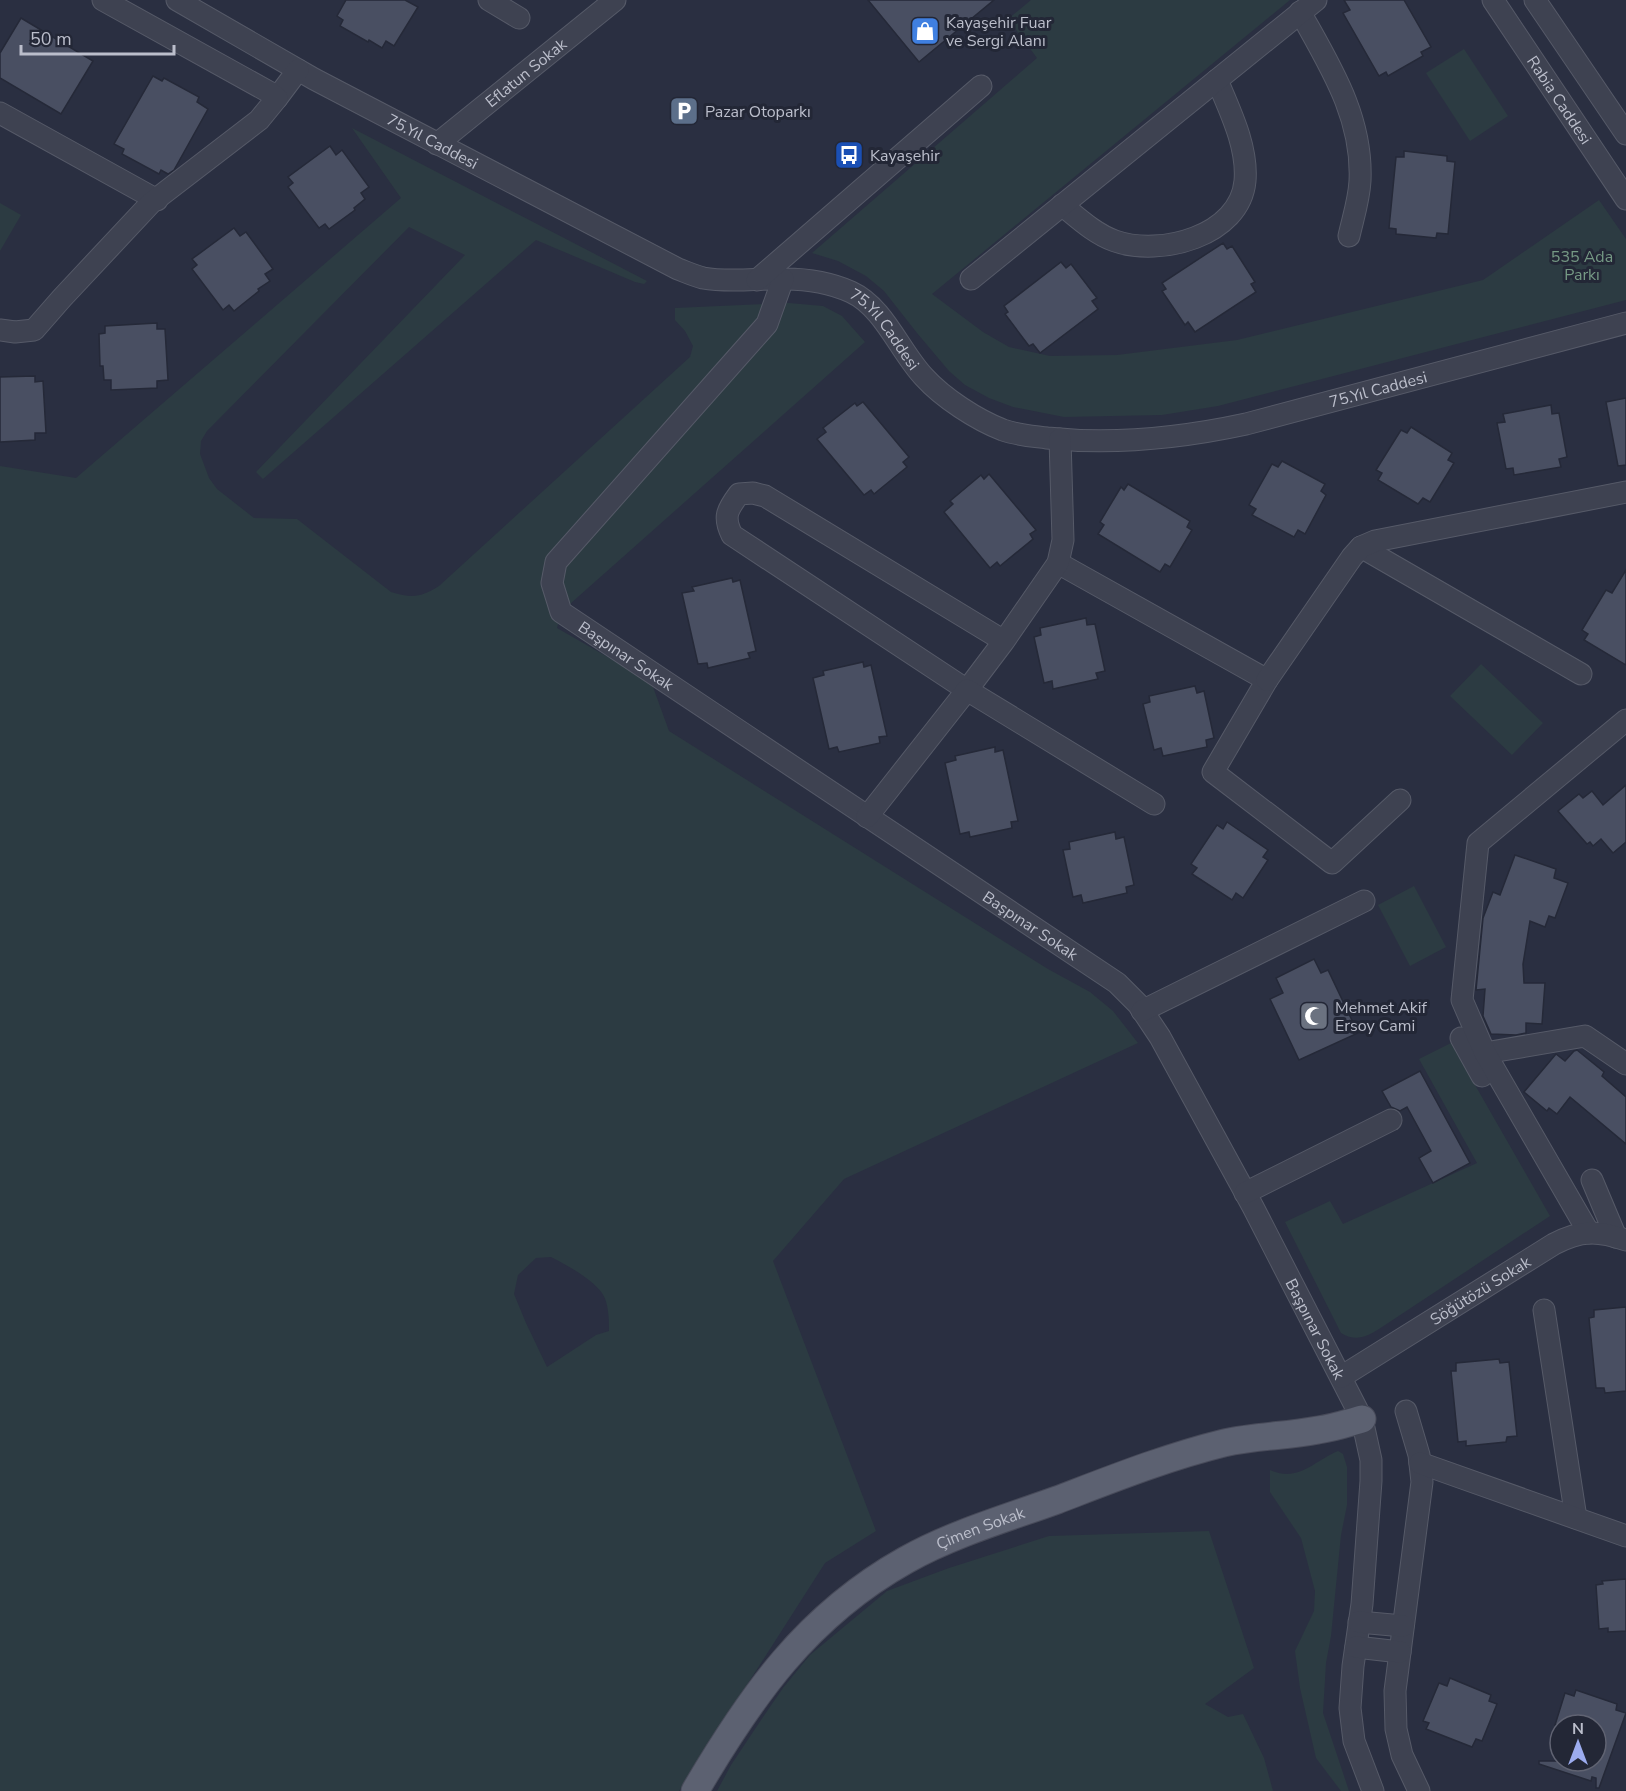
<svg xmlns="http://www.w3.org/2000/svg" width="1626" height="1791" font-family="'Nunito Sans',sans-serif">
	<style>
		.green { fill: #2c3b42; fill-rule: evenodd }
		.building { fill: #494f62; stroke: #252938; stroke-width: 1.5 }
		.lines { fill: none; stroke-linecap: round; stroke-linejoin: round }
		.minor-casing { stroke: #565a68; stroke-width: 23 }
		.major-casing { stroke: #484b5a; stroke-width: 29 }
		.minor { stroke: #3e4251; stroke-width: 21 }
		.major { stroke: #5c6171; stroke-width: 27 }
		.labels { text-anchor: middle; stroke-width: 6; stroke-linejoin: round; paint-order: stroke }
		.poi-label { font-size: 16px; fill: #bbbecb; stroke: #232736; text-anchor: start }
		.street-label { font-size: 16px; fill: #bbbecb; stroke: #232736 }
		.park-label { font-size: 16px; fill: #759984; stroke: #232736 }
	</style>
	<rect width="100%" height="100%" fill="#2a2f41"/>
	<!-- green -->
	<g class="green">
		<polygon points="1031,0 1290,0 932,294 983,332 1009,347 1050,356 1117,355 1237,340 1483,280 1599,200 1626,239 1626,300 1218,406 1162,415 1064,417 1013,407 989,398 965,385 949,371 917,333 884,291 866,276 838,261 812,253 1037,58 1008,19"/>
		<polygon points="1464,49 1508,116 1470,141 1426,73"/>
		<path d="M352,128L647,281L644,284L635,282L536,240L263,479L256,472L465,255L409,227L207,431L201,441L200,454L209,478L217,489L254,518L297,519L391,592C412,598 420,598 439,586L690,357L693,346L685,331L675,320V308L789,303L823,306L842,316L865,342L561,612L557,628L639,675L653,687L669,731L1048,969L1090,992L1113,1011L1138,1043L844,1179L773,1261L876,1531L825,1563L679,1791H0V466L76,478L401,198ZM551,1257C568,1266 591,1278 602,1293C609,1303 609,1320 609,1331L596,1335L547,1367L526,1323L514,1294L518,1275L536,1258Z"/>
		<polygon points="0,203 21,215 0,251"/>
		<polygon points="1481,664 1543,723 1512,755 1450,696"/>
		<polygon points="1414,886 1446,947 1410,966 1378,905"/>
		<path d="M1451,1043L1550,1216L1379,1329C1366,1337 1356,1342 1341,1333L1285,1222L1330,1201L1343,1224L1477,1163L1419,1059Z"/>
		<path d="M1338,1451L1343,1454L1347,1467V1505L1341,1535L1331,1636L1326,1663L1323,1713L1349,1791H1341L1316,1758L1300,1688L1295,1651L1314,1611L1315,1591L1301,1538L1270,1492V1470C1298,1483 1314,1461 1338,1451Z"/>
		<polygon points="1209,1531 1254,1668 1205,1704 1228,1717 1243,1714 1264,1758 1273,1791 717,1791 731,1765 763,1717 783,1688 810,1655 887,1591 949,1568 1049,1536"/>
	</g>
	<!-- building -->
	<g class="building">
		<polygon points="346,0 405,0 418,7 394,46 386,41 382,48 369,40 368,42 340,26 343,20 337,16"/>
		<polygon points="868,0 994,0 919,62"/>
		<polygon points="1344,0 1404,0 1431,47 1421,52 1423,56 1388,76 1386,72 1379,76 1343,13 1350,10"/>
		<polygon points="21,18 93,61 61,114 0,78 0,53"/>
		<polygon points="153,76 162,81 164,78 199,97 197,102 208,109 174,170 168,174 161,170 159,174 122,154 124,149 114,144"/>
		<polygon points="330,146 336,155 342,150 369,187 361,193 365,199 354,208 355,210 329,229 325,224 319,228 288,187 293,183 288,177"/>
		<polygon points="1404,151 1447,156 1447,161 1455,162 1448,234 1437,233 1436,238 1396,234 1396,229 1389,228 1396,157 1404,157"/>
		<polygon points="234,228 240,236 246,232 273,269 265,274 270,281 258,289 259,291 234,311 229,305 223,310 192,269 197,265 192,259"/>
		<polygon points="1223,243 1227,249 1232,246 1255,282 1251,284 1256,292 1195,332 1188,322 1185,325 1162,291 1166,289 1162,283"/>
		<polygon points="1061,262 1066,268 1071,264 1097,298 1092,301 1098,309 1040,353 1033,344 1029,346 1005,314 1008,312 1004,306"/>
		<polygon points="157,323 157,329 165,329 168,380 157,381 157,388 111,390 111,380 104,380 103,366 100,366 99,334 105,333 105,326"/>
		<polygon points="35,376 35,382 43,381 46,433 35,433 35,440 0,442 0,377"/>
		<polygon points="1626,398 1626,465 1618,466 1606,402"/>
		<polygon points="863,402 909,457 903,462 907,467 874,494 871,490 864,495 817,439 826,432 823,428 855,403 857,406"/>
		<polygon points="1551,405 1552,414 1559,413 1567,457 1559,459 1561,467 1514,475 1513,468 1506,469 1497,423 1505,422 1503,414"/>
		<polygon points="1411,427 1452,453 1448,460 1454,463 1430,502 1423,498 1418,504 1378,480 1382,473 1376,470 1401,430 1407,433"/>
		<polygon points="1282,461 1325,484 1321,491 1326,495 1305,534 1298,530 1294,537 1252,515 1256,509 1249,505 1272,464 1278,467"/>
		<polygon points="989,474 1036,530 1030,534 1033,539 1000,566 997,562 990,568 944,512 953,504 950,501 981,475 984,479"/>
		<polygon points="1128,484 1190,521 1187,527 1192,530 1170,567 1165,564 1160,572 1098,534 1104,525 1100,522 1121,487 1124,490"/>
		<polygon points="1626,570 1626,665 1584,640 1588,634 1582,630 1606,590 1612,593"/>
		<polygon points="732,578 733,582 740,580 756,651 748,653 750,658 708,668 707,663 698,664 682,593 694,591 692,587"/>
		<polygon points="1086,618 1087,625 1095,624 1105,671 1096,673 1098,679 1053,689 1052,681 1044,683 1034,637 1041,635 1040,628"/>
		<polygon points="863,662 864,667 871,665 887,736 879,737 880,743 839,752 837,747 829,749 813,678 824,675 823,671"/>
		<polygon points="1195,686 1197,693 1204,691 1214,738 1206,740 1207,747 1163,756 1161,748 1154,750 1143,704 1150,702 1149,696"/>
		<polygon points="995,747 995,752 1003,750 1018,821 1011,822 1012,828 970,837 969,832 960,834 945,763 956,760 955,756"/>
		<polygon points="1626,785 1626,842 1613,853 1601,839 1593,846 1590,842 1587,844 1558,811 1579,794 1583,798 1592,791 1603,805"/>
		<polygon points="1227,822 1268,850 1263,857 1268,860 1243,898 1236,893 1232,900 1192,874 1197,868 1191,864 1217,825 1223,829"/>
		<polygon points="1115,832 1116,839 1124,837 1134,885 1126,887 1127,893 1083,903 1081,895 1073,897 1063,850 1070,849 1069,842"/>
		<polygon points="1515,855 1556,869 1554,878 1568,883 1555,918 1549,916 1545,927 1530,921 1523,964 1524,983 1545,983 1542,1024 1526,1023 1526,1033 1516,1035 1491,1034 1483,1016 1485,989 1476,990 1483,918 1493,892 1500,895"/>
		<polygon points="1314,959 1321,973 1328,970 1358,1033 1299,1060 1270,999 1283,993 1276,978"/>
		<polygon points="1577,1050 1604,1072 1602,1076 1626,1097 1626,1144 1570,1097 1557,1114 1549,1108 1547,1111 1524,1092 1556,1054 1565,1061 1574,1051"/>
		<polygon points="1420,1071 1470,1163 1433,1183 1419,1158 1431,1151 1407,1107 1400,1111 1391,1107 1382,1091"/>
		<polygon points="1626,1307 1626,1391 1605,1393 1604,1388 1596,1388 1589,1318 1594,1317 1594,1310"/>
		<polygon points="1499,1359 1500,1363 1509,1362 1517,1436 1507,1437 1506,1442 1466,1446 1466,1441 1458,1442 1451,1371 1456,1371 1456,1363"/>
		<polygon points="1626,1579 1626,1631 1608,1632 1608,1628 1599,1629 1596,1585 1603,1584 1602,1581"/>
		<polygon points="1450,1678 1491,1695 1489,1701 1497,1704 1482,1741 1476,1739 1472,1747 1426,1729 1429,1723 1423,1721 1439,1683 1447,1686"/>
		<polygon points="1576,1690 1617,1704 1616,1710 1626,1713 1599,1788 1596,1788 1596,1778 1592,1777 1591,1781 1539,1764 1539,1761 1596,1761 1596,1725 1555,1725 1565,1693 1574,1696"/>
	</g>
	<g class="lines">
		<!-- minor casing -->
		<g class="minor-casing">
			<g id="minor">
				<path id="s1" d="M177,0L314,79L678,269C686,272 695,276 703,278C730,283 758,278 785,279C807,279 831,283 851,292C884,307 900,352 924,377C943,398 977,420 1003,430C1017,435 1032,436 1047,438C1113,445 1181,438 1246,424L1626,323"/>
				<polyline points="489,0 519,18"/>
				<path id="s2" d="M1493,0L1626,199"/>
				<polyline points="1535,0 1626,134"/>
				<path d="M1300,12C1330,66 1363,117 1360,181C1359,200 1353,218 1349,236"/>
				<polyline points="277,98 298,70"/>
				<polyline points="0,113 157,200"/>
				<path id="s3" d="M437,144L615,0"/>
				<path d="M1062,205C1078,218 1095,234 1115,241C1160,257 1240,236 1245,181C1248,147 1230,111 1217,80"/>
				<path id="s4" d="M783,279L767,324L556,562L552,583L561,612L1117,983L1138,1004L1160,1037L1253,1207L1362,1419L1371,1460V1481L1362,1604L1353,1666L1350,1708L1354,1741L1373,1791"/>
				<polyline points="971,279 1316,0"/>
				<polyline points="757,280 981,86"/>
				<polyline points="0,330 15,332 34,330 62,298 151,203 259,120 277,98 269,92 103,0"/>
				<polyline points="1361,547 1581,674"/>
				<polyline points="1058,563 1267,680 1213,772 1332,863 1400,800"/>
				<path d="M1004,641L765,496L753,493L739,494C727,510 723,517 732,535L967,690L1004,641L1058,563L1063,540L1060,439"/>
				<polyline points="1267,680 1352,557 1361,547 1375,541 1626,492"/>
				<polyline points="867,817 967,690 1154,804"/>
				<polyline points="1142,1011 1364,901"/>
				<polyline points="1461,1038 1482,1076"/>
				<polyline points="1485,1053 1585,1036 1626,1064"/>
				<polyline points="1592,1180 1616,1237"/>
				<polyline points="1245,1193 1391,1120"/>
				<polyline points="1589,1233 1485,1053 1462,1000 1478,843 1626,720"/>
				<polyline points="1544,1310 1576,1518"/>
				<path id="s5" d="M1341,1377L1554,1244C1581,1230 1597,1230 1626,1240"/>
				<polyline points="1406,1411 1419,1455 1422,1482 1395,1691 1396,1729 1402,1755 1419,1791"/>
				<polyline points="1420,1463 1626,1536"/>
				<polyline points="1359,1622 1403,1626"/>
				<polyline points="1356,1647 1400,1652"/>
			</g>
		</g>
		<!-- major casing -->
		<g class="major-casing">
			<g id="major">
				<path id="s6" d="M695,1791C751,1696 806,1616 906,1560C952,1534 1007,1518 1057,1500C1112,1479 1167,1457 1224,1443C1255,1436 1287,1436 1318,1430C1333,1428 1348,1423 1362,1419"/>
			</g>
		</g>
		<!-- minor -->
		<use href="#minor" class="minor"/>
		<!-- major -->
		<use href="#major" class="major"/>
	</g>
	<!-- icons -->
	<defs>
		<g id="shop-square" transform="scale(1.5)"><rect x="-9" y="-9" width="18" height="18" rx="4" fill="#3f7fe0" stroke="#232736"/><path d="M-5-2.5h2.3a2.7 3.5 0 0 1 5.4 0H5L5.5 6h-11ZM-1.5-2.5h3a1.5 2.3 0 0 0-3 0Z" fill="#fff"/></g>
		<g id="parking-square" transform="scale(1.5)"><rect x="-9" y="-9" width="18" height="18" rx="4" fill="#5c6f8a" stroke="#232736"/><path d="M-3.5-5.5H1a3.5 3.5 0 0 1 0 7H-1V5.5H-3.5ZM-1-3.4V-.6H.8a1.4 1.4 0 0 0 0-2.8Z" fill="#fff"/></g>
		<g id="bus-square" transform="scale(1.5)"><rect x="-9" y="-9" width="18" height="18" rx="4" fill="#1a4fb4" stroke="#232736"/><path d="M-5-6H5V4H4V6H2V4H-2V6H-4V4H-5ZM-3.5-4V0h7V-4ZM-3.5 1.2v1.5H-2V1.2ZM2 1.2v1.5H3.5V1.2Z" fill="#fff"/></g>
		<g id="mosque-square" transform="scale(1.5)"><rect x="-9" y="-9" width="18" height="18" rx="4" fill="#6b7280" stroke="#232736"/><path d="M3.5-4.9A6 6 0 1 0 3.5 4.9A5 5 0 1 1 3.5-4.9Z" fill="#fff"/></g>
	</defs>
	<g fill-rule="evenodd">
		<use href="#shop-square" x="925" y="31"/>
		<use href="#parking-square" x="684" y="111"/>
		<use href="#bus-square" x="849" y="155"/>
		<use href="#mosque-square" x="1314" y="1016"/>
	</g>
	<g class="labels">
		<!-- poi labels -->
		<g class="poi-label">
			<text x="946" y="28">Kayaşehir Fuar<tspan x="946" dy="18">ve Sergi Alanı</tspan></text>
			<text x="705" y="117">Pazar Otoparkı</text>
			<text x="870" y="161">Kayaşehir</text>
			<text x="1335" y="1013">Mehmet Akif<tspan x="1335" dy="18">Ersoy Cami</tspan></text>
		</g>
		<!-- street labels -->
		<g class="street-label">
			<text dy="6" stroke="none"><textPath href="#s3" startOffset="114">Eflatun Sokak</textPath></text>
			<text dy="6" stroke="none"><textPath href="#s2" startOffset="120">Rabia Caddesi</textPath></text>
			<text dy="6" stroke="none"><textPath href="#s1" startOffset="292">75.Yıl Caddesi</textPath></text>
			<text dy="6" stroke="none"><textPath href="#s1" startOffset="796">75.Yıl Caddesi</textPath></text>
			<text dy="6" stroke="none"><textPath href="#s1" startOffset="1336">75.Yıl Caddesi</textPath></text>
			<text dy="6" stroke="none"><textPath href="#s4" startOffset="496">Başpınar Sokak</textPath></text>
			<text dy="6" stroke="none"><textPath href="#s4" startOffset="982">Başpınar Sokak</textPath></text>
			<text dy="6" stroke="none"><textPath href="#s5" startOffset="164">Söğütözü Sokak</textPath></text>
			<text dy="6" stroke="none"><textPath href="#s4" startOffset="1486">Başpınar Sokak</textPath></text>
			<text dy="6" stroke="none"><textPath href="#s6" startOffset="398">Çimen Sokak</textPath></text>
		</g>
		<!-- park labels -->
		<g class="park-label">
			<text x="1582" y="262">535 Ada<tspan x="1582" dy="18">Parkı</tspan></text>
		</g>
	</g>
	<!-- north arrow -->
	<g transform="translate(1578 1743)"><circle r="28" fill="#232736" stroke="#606372" stroke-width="1.5"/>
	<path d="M0-4.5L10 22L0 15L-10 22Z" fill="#9cacef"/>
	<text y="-9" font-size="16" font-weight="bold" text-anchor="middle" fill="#bbbecb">N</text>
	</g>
	<!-- scale -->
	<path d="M21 45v9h153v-9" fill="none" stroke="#bbbecb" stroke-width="3"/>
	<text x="30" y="45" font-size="18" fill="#bbbecb" stroke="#232736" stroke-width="4.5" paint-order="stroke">50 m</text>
</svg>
